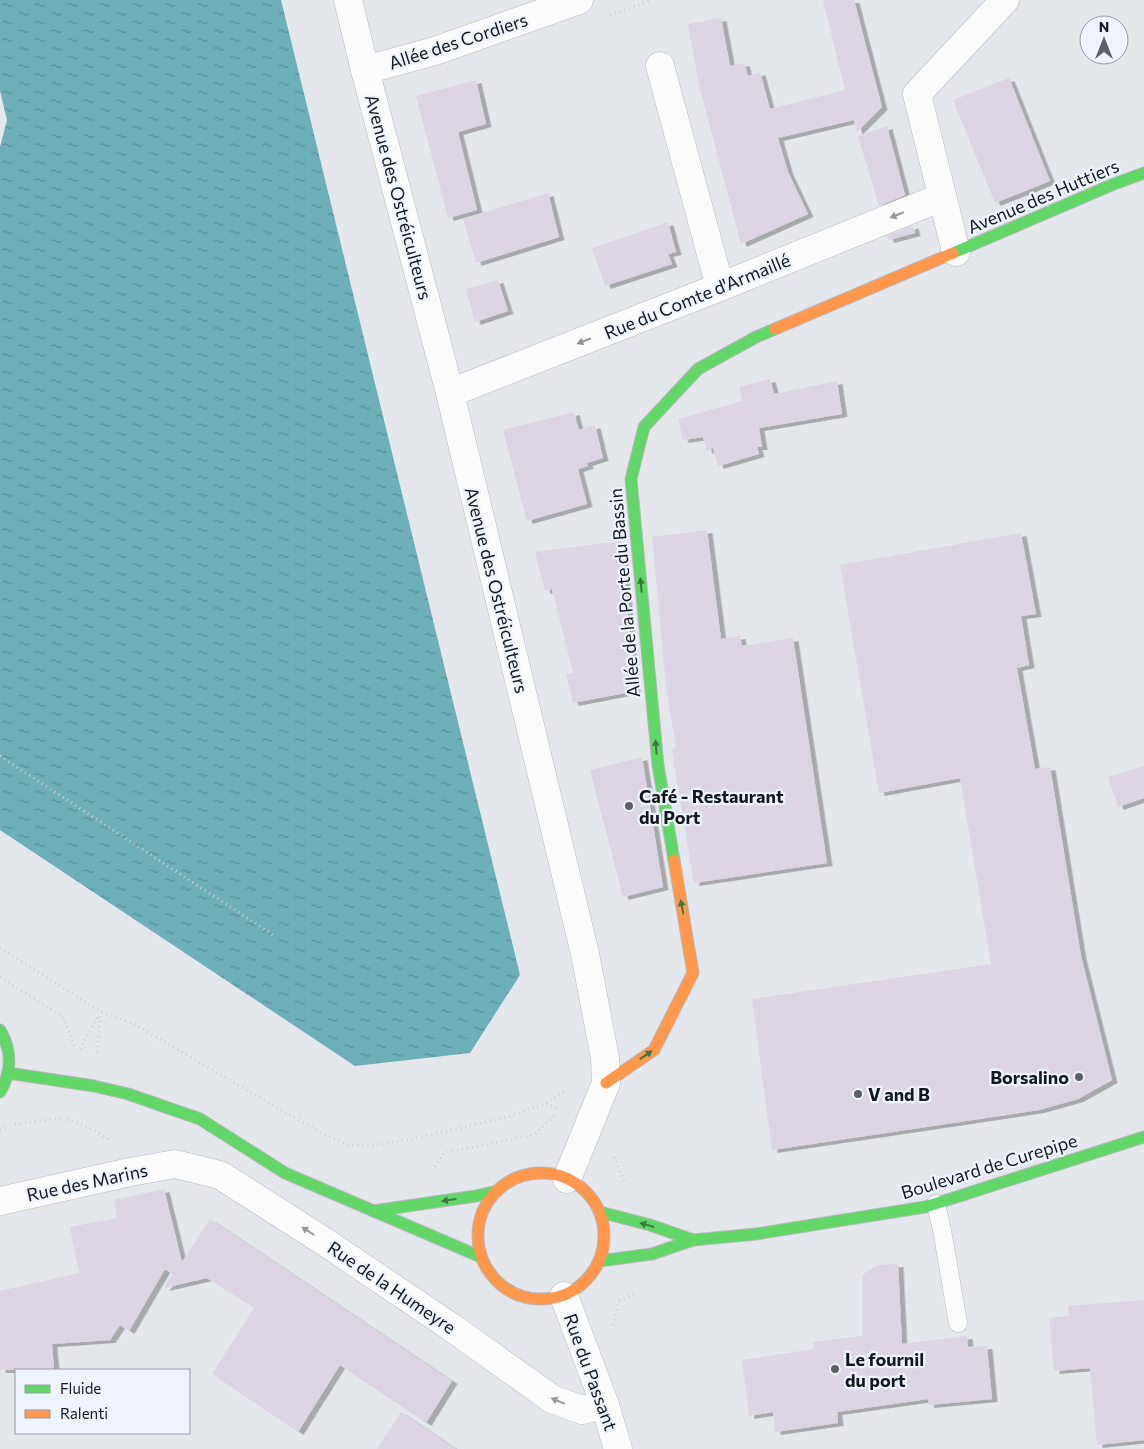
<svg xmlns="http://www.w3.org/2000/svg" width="1144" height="1449" font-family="Commissioner,sans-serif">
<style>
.water{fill:url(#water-ripples)}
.building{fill:#ded5e4;filter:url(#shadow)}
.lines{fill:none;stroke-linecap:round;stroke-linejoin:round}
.lane-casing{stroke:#b7b9bd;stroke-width:19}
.street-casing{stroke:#b7b9bd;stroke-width:29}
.fast-casing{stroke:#b7b9bd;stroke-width:13}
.slow-casing{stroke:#b7b9bd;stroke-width:13}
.path{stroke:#cfd0d2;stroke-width:3;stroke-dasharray:1 4;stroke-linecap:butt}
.lane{stroke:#fbfbfc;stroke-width:18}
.street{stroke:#fbfbfc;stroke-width:28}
.fast{stroke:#63d668;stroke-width:11}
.slow{stroke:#ff974d;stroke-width:11}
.oneway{fill:#949597}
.oneway2{fill:#3c7742}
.poi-dot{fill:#5d6064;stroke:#edf4fd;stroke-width:2}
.labels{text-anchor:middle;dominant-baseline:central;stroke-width:4.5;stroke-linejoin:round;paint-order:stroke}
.street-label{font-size:18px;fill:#15181b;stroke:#edf4fd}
.poi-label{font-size:18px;font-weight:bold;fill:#15181b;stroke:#edf4fd;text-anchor:start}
</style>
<defs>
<pattern id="water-ripples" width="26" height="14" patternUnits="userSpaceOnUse" patternTransform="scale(1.25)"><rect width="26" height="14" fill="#6db0b8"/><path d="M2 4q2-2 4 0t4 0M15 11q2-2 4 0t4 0" fill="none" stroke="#588e95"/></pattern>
<filter id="shadow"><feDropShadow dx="5.5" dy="3" stdDeviation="0" flood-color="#0004"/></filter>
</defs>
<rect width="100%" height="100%" fill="#e4e7ec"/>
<!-- water -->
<path class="water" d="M 0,0 L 281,0 L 520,975 L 470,1053 L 355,1066 L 0,830 L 0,147 L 7,120 L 0,91 Z"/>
<!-- building -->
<g class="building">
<path d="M 823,0 L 854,0 L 882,107 L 857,132 L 854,120 L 778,138 L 788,172 L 808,214 L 741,244 L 699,85 L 688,24 L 721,18 L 730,66 L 744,63 L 748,76 L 760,72 L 770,109 L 845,90 Z"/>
<path d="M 1009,78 L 1050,181 L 995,203 L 953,100 Z"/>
<path d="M 476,80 L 486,124 L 458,132 L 477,210 L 448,218 L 416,96 Z"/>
<path d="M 887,126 L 905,195 L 879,206 L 858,136 Z"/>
<path d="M 548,193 L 559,237 L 476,263 L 463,219 Z"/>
<path d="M 668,222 L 676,252 L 668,254 L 672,264 L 605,286 L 592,248 Z"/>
<path d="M 913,225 L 915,233 L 889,240 L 887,236 Z"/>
<path d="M 498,280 L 508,311 L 475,322 L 466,289 Z"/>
<path d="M 770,379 L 774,394 L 837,381 L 842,414 L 759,428 L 762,447 L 757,447 L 759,454 L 718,466 L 713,448 L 707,451 L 703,437 L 683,440 L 678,419 L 742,401 L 739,387 Z"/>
<path d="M 574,412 L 579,430 L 595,425 L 603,458 L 587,463 L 588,466 L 578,469 L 587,504 L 527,521 L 503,430 Z"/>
<path d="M 707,530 L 721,639 L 740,636 L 742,646 L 793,638 L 827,863 L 694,883 L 674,763 L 672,749 L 676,748 L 666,686 L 652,537 Z"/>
<path d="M 1021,533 L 1036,614 L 1021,616 L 1029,665 L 1017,668 L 1035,769 L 1050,767 L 1081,956 L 1112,1080 L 1078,1099 L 1039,1110 L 772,1150 L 752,999 L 991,964 L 960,778 L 879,793 L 840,565 Z"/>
<path d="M 621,541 L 635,691 L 573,703 L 566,674 L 573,673 L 552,589 L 545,591 L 535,552 Z"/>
<path d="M 642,757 L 663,887 L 623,897 L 590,770 Z"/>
<path d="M 1144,766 L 1144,798 L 1118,807 L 1108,777 Z"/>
<path d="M 164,1189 L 182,1262 L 210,1219 L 452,1381 L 426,1423 L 340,1365 L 298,1432 L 212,1374 L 254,1308 L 207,1278 L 164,1288 L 173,1274 L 165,1269 L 129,1331 L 120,1325 L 110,1340 L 52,1344 L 54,1370 L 0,1370 L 0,1291 L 79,1273 L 70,1227 L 117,1218 L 114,1200 Z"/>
<path d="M 898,1264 L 902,1344 L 967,1336 L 968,1347 L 987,1346 L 992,1399 L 929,1405 L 928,1399 L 837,1412 L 838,1423 L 775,1432 L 773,1412 L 749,1416 L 742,1360 L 814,1349 L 813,1342 L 862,1336 L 862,1275 L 877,1265 Z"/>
<path d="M 1144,1300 L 1144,1440 L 1097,1445 L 1090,1368 L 1054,1371 L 1049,1318 L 1069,1316 L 1068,1306 Z"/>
<path d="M 401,1412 L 456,1449 L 377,1449 Z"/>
</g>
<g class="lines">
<!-- lane casing -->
<g class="lane-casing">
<path id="lane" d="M 936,1204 L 942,1230 L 958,1323"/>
</g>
<!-- street casing -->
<g class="street-casing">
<g id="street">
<path d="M 348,0 L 365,70 L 450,393 L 585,954 L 605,1058 L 606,1083 L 567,1179"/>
<path d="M 660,66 L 720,287"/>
<path d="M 365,70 L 435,51 L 579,0"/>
<path d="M 956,252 L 917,94 L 1005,0"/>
<path d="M 450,393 L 720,287 L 942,197"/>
<path d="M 0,1201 L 130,1172 L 175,1164 L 220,1175 L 325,1242 L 451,1327 L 552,1399 L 582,1410 L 605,1405"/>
<path d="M 564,1296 L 605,1405 L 618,1449"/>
</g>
</g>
<!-- fast casing -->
<g class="fast-casing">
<g id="fast">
<path d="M 953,253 L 1114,184 L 1144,173"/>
<path d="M 674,860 L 658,765 L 631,479 L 644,427 L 698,369 L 756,337 L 775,329"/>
<path d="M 0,1030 C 12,1050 12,1072 0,1092"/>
<path d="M 8,1073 L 94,1086 L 128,1094 L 200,1119 L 285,1173 L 481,1257"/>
<path d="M 373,1211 L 476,1196 L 497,1191"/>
<path d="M 600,1212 L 650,1225 L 693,1240"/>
<path d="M 599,1261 L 652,1254 L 693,1240 L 756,1234 L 925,1207 L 1144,1137"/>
</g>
</g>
<!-- slow casing -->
<g class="slow-casing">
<g id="slow">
<path d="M 775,329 L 953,253"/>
<path d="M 606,1083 L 654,1050 L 693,973 L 674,860"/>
<circle cx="541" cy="1236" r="63"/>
</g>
</g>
<!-- path -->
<g class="path">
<path d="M 610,15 L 652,0"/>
<path d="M 0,756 L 273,935"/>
<path d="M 0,948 L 101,1012 L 134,1024 L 279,1109 L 324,1134 L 347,1145 L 372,1146 L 412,1139 L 508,1117 L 546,1103 L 559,1110"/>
<path d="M 0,977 L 64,1018 L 75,1049"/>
<path d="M 80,1049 L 99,1015"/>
<path d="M 97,1052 L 101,1012"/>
<path d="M 546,1103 L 564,1091"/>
<path d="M 67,1119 L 94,1130 L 111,1141"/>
<path d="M 15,1124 L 61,1118"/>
<path d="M 0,1130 L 7,1127"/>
<path d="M 614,1157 L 625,1183"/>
<path d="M 435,1167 L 444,1153 L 534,1135 L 554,1116"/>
<path d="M 613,1325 L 619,1301 L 637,1292"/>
</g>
<!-- lane -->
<use href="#lane" class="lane"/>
<!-- street -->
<use href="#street" class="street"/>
<!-- fast -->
<use href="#fast" class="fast"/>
<!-- slow -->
<use href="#slow" class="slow"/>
</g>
<!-- one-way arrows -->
<defs><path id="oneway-solid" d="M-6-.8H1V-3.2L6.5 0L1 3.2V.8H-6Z" transform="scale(1.25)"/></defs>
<g class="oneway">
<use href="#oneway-solid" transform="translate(897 215) rotate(158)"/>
<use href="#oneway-solid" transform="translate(584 341) rotate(159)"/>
<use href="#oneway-solid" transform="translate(308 1231) rotate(-148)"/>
<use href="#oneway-solid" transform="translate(558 1401) rotate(-157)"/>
</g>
<g class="oneway2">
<use href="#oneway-solid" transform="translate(641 585) rotate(-95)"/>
<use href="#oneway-solid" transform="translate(656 747) rotate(-95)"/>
<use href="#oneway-solid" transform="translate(682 907) rotate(-100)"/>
<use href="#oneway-solid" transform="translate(646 1055) rotate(-34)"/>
<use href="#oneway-solid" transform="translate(449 1200) rotate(172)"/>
<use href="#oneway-solid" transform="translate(647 1225) rotate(-164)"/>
</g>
<!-- markers -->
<g class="poi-dot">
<circle cx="629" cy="806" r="5"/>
<circle cx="1079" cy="1077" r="5"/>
<circle cx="858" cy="1094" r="5"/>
<circle cx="835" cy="1369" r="5"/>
</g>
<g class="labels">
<!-- street labels -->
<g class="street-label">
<text transform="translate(458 41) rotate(-18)">Allée des Cordiers</text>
<text transform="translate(1043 196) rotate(-23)">Avenue des Huttiers</text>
<text transform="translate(399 197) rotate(75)">Avenue des Ostréiculteurs</text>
<text transform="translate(697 296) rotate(-22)">Rue du Comte d'Armaillé</text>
<text transform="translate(497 590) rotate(76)">Avenue des Ostréiculteurs</text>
<text transform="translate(624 593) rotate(-95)">Allée de la Porte du Bassin</text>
<text transform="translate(989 1166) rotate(-17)">Boulevard de Curepipe</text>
<text transform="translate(87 1182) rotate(-12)">Rue des Marins</text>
<text transform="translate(392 1287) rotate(34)">Rue de la Humeyre</text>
<text transform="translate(591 1372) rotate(70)">Rue du Passant</text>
</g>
<!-- poi labels -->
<g class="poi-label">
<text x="639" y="796">Café - Restaurant<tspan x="639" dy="21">du Port</tspan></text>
<text x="1069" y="1077" text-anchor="end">Borsalino</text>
<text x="868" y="1094">V and B</text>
<text x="845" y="1359">Le fournil<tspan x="845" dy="21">du port</tspan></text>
</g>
</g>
<!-- legend -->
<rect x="15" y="1369" width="175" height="65" fill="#edf4fd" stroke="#979ca3"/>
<rect x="25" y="1385" width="25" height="8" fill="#63d668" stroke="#979ca3"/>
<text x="60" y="1394" font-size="15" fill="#15181b">Fluide</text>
<rect x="25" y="1410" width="25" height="8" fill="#ff974d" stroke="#979ca3"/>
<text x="60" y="1419" font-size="15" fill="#15181b">Ralenti</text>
<!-- north arrow -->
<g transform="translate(1104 40)"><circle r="24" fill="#edf4fd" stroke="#979ca3"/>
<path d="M0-4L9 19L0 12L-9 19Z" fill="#5d6064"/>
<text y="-8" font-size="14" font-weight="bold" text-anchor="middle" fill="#15181b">N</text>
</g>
</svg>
